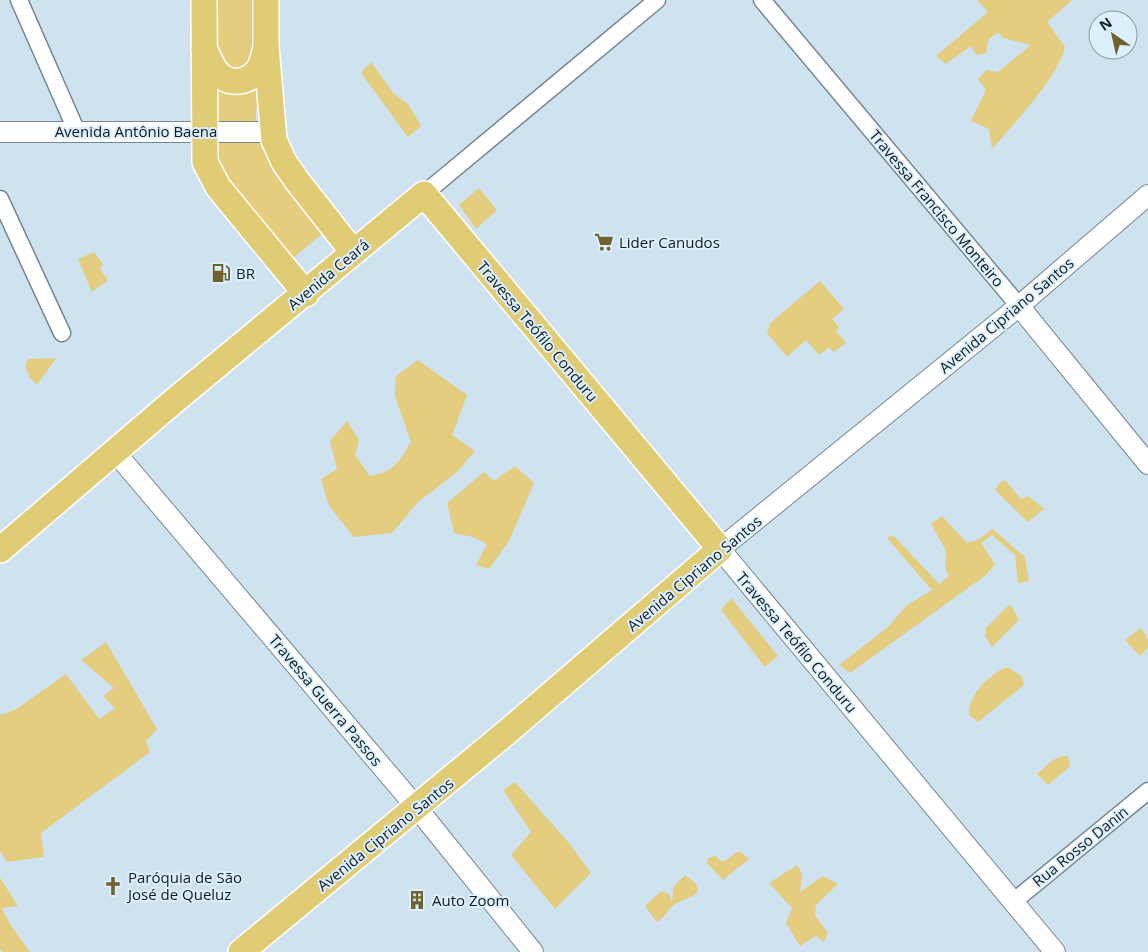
<svg xmlns="http://www.w3.org/2000/svg" width="1148" height="952" font-family="'Open Sans',sans-serif">
<style>
.green{fill:#e4cd7e}
.lines{fill:none;stroke-linecap:round;stroke-linejoin:round}
.minor-casing{stroke:#758793;stroke-width:19}
.tertiary-casing{stroke:#758793;stroke-width:22}
.primary-casing{stroke:#fff;stroke-width:28}
.minor{stroke:#fff;stroke-width:16}
.tertiary{stroke:#fff;stroke-width:20}
.primary{stroke:#e1cc76;stroke-width:25}
.labels{text-anchor:middle;dominant-baseline:central;stroke-width:4;stroke-linejoin:round;paint-order:stroke}
.street-label{font-size:15px;fill:#131a1f;stroke:#dbeffc}
.poi-label{font-size:15px;fill:#131a1f;stroke:#dbeffc;text-anchor:start}
</style>
<rect width="100%" height="100%" fill="#cee2ef"/>
<!-- green -->
<g class="green">
<path d="M 208,0 L 255,0 L 255,55 L 241,73 L 213,59 Z"/>
<path d="M 977,0 L 1072,0 L 1047,22 L 1065,47 C 1057,79 1014,123 992,149 L 989,129 L 971,121 L 986,90 L 978,79 L 986,70 L 998,72 L 1031,45 L 1003,38 L 998,32 L 988,40 L 986,53 L 976,55 L 971,46 L 946,64 L 936,56 L 988,12 Z"/>
<path d="M 371,62 L 394,94 L 408,104 L 421,126 L 408,137 L 361,73 Z"/>
<path d="M 209,71 L 260,77 L 255,124 L 210,123 Z"/>
<path d="M 216,143 L 262,143 L 271,165 L 322,234 L 292,259 L 221,172 L 216,158 Z"/>
<path d="M 479,188 L 497,210 L 476,229 L 459,205 Z"/>
<path d="M 94,252 L 103,264 L 100,269 L 108,280 L 92,292 L 78,259 Z"/>
<path d="M 820,281 L 844,309 L 832,319 L 839,327 L 836,331 L 846,343 L 834,352 L 829,347 L 819,355 L 806,340 L 787,357 L 767,333 L 770,323 Z"/>
<path d="M 56,358 L 37,385 L 30,378 L 25,366 L 28,359 Z"/>
<path d="M 418,360 L 467,395 L 452,435 L 475,451 L 457,472 L 418,502 L 392,533 L 354,537 L 329,506 L 321,479 L 337,469 L 330,441 L 347,421 L 359,440 L 355,455 L 370,476 C 393,473 400,461 411,442 L 395,396 L 396,376 Z"/>
<path d="M 515,466 L 534,483 L 509,541 L 489,569 L 476,565 L 487,544 L 473,537 L 454,533 L 447,503 L 484,472 L 494,481 Z"/>
<path d="M 1005,480 L 1021,499 L 1028,496 L 1044,509 L 1028,522 L 995,490 L 1000,482 Z"/>
<path d="M 942,516 L 967,543 L 977,540 L 993,529 L 1025,557 L 1029,581 L 1018,583 L 1015,555 L 992,535 L 981,543 L 995,564 L 986,575 L 850,673 L 839,665 L 888,627 L 906,606 L 932,590 L 887,538 L 893,535 L 939,584 L 949,576 L 945,568 L 946,551 L 931,524 Z"/>
<path d="M 731,598 L 778,656 L 765,667 L 721,610 Z"/>
<path d="M 1010,604 L 1019,620 L 992,647 L 985,636 L 986,628 Z"/>
<path d="M 1141,628 L 1148,639 L 1148,648 L 1140,656 L 1125,640 Z"/>
<path d="M 106,642 L 157,729 L 146,741 L 150,752 L 41,833 L 44,857 L 7,862 L 0,851 L 0,715 L 15,710 L 66,674 L 99,719 L 115,708 L 103,696 L 114,688 L 81,660 Z"/>
<path d="M 1008,667 L 1022,677 L 1024,685 L 978,722 L 969,715 C 967,696 991,672 1008,667 Z"/>
<path d="M 1062,756 L 1068,756 L 1070,766 L 1048,785 L 1037,774 L 1053,760 Z"/>
<path d="M 515,782 L 569,843 L 591,873 L 555,909 L 511,855 L 531,832 L 503,790 Z"/>
<path d="M 739,851 L 749,859 L 723,880 L 707,863 L 708,858 L 715,856 L 723,862 Z"/>
<path d="M 797,865 L 802,874 L 800,892 L 823,876 L 838,884 L 816,905 L 815,915 L 828,933 L 824,942 L 816,936 L 800,946 L 786,923 L 792,908 L 769,883 Z"/>
<path d="M 685,875 C 716,896 682,897 671,907 C 666,913 664,917 657,922 L 645,906 L 661,891 L 669,894 L 672,903 L 673,887 Z"/>
<path d="M 0,878 L 18,906 L 2,908 L 10,924 L 30,952 L 3,952 L 0,949 Z"/>
</g>
<g class="lines">
<!-- minor casing -->
<g class="minor-casing">
<g id="minor">
<path d="M 19,0 L 77,132"/>
<path d="M 762,0 L 1019,306"/>
<path d="M 424,194 L 657,0"/>
<path d="M 0,199 L 62,333"/>
<path d="M 1013,902 L 1148,791"/>
</g>
</g>
<!-- tertiary casing -->
<g class="tertiary-casing">
<g id="tertiary">
<path d="M 0,132 L 272,132"/>
<path d="M 1019,306 L 1148,464"/>
<path d="M 115,452 L 417,808 L 533,952"/>
<path d="M 1055,952 L 720,549 L 1019,306 L 1148,195"/>
</g>
</g>
<!-- primary casing -->
<g class="primary-casing">
<g id="primary">
<path d="M 204,0 L 205,162 L 218,187 L 306,294"/>
<path d="M 266,0 L 266,46 L 274,140 L 284,162 L 298,182 L 353,252"/>
<path d="M 204,49 C 208,56 211,64 215,70 C 228,87 249,84 260,67 C 263,61 264,54 266,48"/>
<path d="M 0,550 L 174,401 L 424,194 L 720,549 L 507,732 L 241,952"/>
</g>
</g>
<!-- minor -->
<use href="#minor" class="minor"/>
<!-- tertiary -->
<use href="#tertiary" class="tertiary"/>
<!-- primary -->
<use href="#primary" class="primary"/>
</g>
<!-- icons -->
<defs>
<g id="supermarket-bare" transform="scale(1.5)"><path d="M-6-5.5h2.5l.6 2H6L4.5 2H-2.5L-4.4-4H-6ZM-1.5 3.2a1.3 1.3 0 1 0 .1 0ZM3 3.2a1.3 1.3 0 1 0 .1 0Z" fill="#70612e" stroke="#dbeffc" stroke-width="2.5" paint-order="stroke"/></g>
<g id="fuel-bare" transform="scale(1.5)"><path d="M-5.5-6h7V0h2V4h1.3V-2.5L3-4.5l.8-.8L6-3V5H2.5V1h-1V6h-7ZM-4.2-4.7v3.2H.2V-4.7Z" fill="#70612e" stroke="#dbeffc" stroke-width="2.5" paint-order="stroke"/></g>
<g id="church-bare" transform="scale(1.5)"><path d="M-1.2-6h2.4v3.5h3.3v2.4h-3.3V6h-2.4V-.1h-3.3v-2.4h3.3Z" fill="#70612e" stroke="#dbeffc" stroke-width="2.5" paint-order="stroke"/></g>
<g id="building-bare" transform="scale(1.5)"><path d="M-4-6H4V6H1V3H-1V6H-4ZM-2.5-4.3h1.7v1.8h-1.7ZM.8-4.3h1.7v1.8H.8ZM-2.5-1h1.7V.8h-1.7ZM.8-1h1.7V.8H.8Z" fill="#70612e" stroke="#dbeffc" stroke-width="2.5" paint-order="stroke"/></g>
</defs>
<g fill-rule="evenodd">
<use href="#supermarket-bare" x="604" y="242"/>
<use href="#fuel-bare" x="221" y="273"/>
<use href="#church-bare" x="113" y="886"/>
<use href="#building-bare" x="417" y="900"/>
</g>
<g class="labels">
<!-- street labels -->
<g class="street-label">
<text x="136" y="131">Avenida Antônio Baena</text>
<text transform="translate(937 208) rotate(50)">Travessa Francisco Monteiro</text>
<text transform="translate(328 274) rotate(-40)">Avenida Ceará</text>
<text transform="translate(1006 315) rotate(-40)">Avenida Cipriano Santos</text>
<text transform="translate(538 331) rotate(50)">Travessa Teófilo Conduru</text>
<text transform="translate(694 573) rotate(-40)">Avenida Cipriano Santos</text>
<text transform="translate(797 642) rotate(50)">Travessa Teófilo Conduru</text>
<text transform="translate(326 700) rotate(50)">Travessa Guerra Passos</text>
<text transform="translate(385 834) rotate(-39)">Avenida Cipriano Santos</text>
<text transform="translate(1080 846) rotate(-39)">Rua Rosso Danin</text>
</g>
<!-- poi labels -->
<g class="poi-label">
<text x="619" y="242">Lider Canudos</text>
<text x="236" y="273">BR</text>
<text x="128" y="877">Paróquia de São<tspan x="128" dy="17">José de Queluz</tspan></text>
<text x="432" y="900">Auto Zoom</text>
</g>
</g>
<!-- north arrow -->
<g transform="translate(1113 35) rotate(326)"><circle r="24" fill="#dbeffc" stroke="#8b9aa4"/>
<path d="M0-4L9 19L0 12L-9 19Z" fill="#70612e"/>
<text y="-8" font-size="14" font-weight="bold" text-anchor="middle" fill="#131a1f">N</text>
</g>
</svg>
